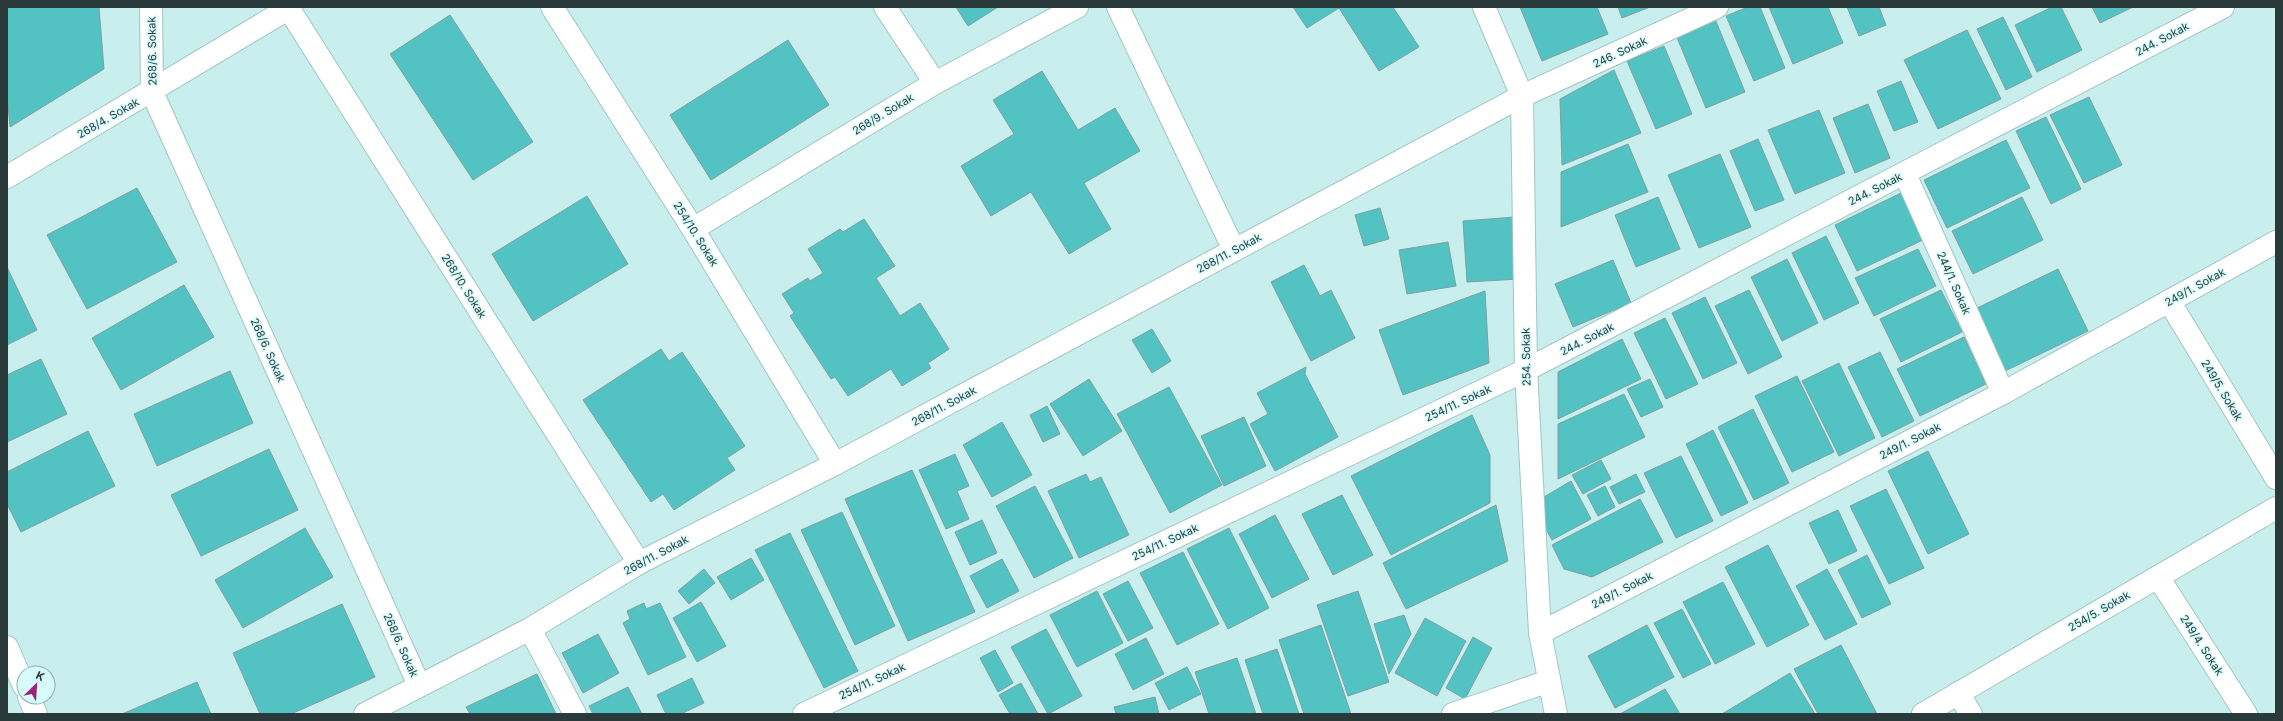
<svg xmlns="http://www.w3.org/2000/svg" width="2283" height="721" font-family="Inter,sans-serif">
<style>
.building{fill:#53c2c3;stroke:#7da1a0}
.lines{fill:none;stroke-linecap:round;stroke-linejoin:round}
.street-casing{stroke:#a0c5c5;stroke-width:24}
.secondary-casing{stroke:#a0c5c5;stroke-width:24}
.street{stroke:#fff;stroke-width:22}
.secondary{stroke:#fff;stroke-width:22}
.labels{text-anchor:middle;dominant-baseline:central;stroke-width:3;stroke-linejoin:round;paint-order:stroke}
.street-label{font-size:11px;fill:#2a3939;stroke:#d5fbfb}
</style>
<rect width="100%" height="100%" fill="#c8eeed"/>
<!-- building -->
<g class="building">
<path d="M 7,7 L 99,7 L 104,69 L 10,127 L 7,95 Z"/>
<path d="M 956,7 L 998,7 L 968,26 Z"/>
<path d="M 1293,7 L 1393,7 L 1419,47 L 1379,71 L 1339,8 L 1307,28 Z"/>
<path d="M 1520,7 L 1597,7 L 1608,34 L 1542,61 Z"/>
<path d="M 1618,7 L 1650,7 L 1622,18 Z"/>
<path d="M 1748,7 L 1760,7 L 1785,68 L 1754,81 L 1726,16 Z"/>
<path d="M 1769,7 L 1828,7 L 1843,43 L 1793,64 Z"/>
<path d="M 1847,7 L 1879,7 L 1886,25 L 1859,36 Z"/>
<path d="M 2052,7 L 2061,7 L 2082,50 L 2037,72 L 2015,25 Z"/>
<path d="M 2092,7 L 2133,7 L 2100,23 Z"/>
<path d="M 450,15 L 533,142 L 473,180 L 390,54 Z"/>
<path d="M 2003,17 L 2032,77 L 2006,90 L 1977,29 Z"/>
<path d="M 1715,19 L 1745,92 L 1706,108 L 1676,35 Z"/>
<path d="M 1967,30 L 2001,99 L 1938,129 L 1904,60 Z"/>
<path d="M 788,40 L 829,105 L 711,180 L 670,115 Z"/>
<path d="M 1664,46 L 1692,114 L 1656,129 L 1627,61 Z"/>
<path d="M 1614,70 L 1641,133 L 1562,165 L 1560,99 Z"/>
<path d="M 1042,71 L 1078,130 L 1115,108 L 1140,151 L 1084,183 L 1111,229 L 1069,254 L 1031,192 L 991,216 L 961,166 L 1014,134 L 993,100 Z"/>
<path d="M 1901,81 L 1918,122 L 1894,131 L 1877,91 Z"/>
<path d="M 2089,97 L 2122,165 L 2084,183 L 2050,115 Z"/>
<path d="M 1868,104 L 1890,158 L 1855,173 L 1833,118 Z"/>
<path d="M 1819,110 L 1845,173 L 1795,194 L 1768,130 Z"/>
<path d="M 2046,117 L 2081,189 L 2051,204 L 2016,131 Z"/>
<path d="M 1758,139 L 1784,200 L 1755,211 L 1730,151 Z"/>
<path d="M 2006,140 L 2030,188 L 1947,228 L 1924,180 Z"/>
<path d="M 1628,144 L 1648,192 L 1561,227 L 1561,172 Z"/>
<path d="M 1720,154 L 1751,227 L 1699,248 L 1668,175 Z"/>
<path d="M 137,188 L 177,262 L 87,309 L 47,235 Z"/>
<path d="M 1901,193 L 1923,240 L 1857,271 L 1835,225 Z"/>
<path d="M 587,196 L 628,264 L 533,321 L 492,254 Z"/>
<path d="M 1658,197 L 1680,249 L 1636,267 L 1615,215 Z"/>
<path d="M 2022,197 L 2043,240 L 1973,274 L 1952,231 Z"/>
<path d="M 1380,208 L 1389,239 L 1364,246 L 1355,215 Z"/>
<path d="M 1515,217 L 1519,279 L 1467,282 L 1463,221 Z"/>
<path d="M 864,219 L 895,266 L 876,278 L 900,316 L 920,303 L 949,349 L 928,363 L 931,368 L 902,386 L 891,369 L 848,396 L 835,377 L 831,379 L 790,316 L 794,313 L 782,294 L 808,278 L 810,281 L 823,273 L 808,249 L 840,229 L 843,232 Z"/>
<path d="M 1826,236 L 1859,303 L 1824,320 L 1792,253 Z"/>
<path d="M 1448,242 L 1456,286 L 1407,294 L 1399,250 Z"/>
<path d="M 1918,249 L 1936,286 L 1874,316 L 1855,278 Z"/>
<path d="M 1787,259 L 1818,323 L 1782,341 L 1751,277 Z"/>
<path d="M 1613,260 L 1631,303 L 1573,327 L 1555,284 Z"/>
<path d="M 1304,265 L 1320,296 L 1331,290 L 1355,338 L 1311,361 L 1271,282 Z"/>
<path d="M 7,267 L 37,330 L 7,345 Z"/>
<path d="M 2058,269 L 2088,331 L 2005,371 L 1975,309 Z"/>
<path d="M 184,285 L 214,337 L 121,390 L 92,338 Z"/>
<path d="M 1749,290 L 1782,357 L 1748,374 L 1715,306 Z"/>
<path d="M 1941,290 L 1962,332 L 1901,362 L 1880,319 Z"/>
<path d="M 1485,291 L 1489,363 L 1403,395 L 1379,330 Z"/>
<path d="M 1705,297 L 1737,363 L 1703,379 L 1672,313 Z"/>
<path d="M 1665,318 L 1698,384 L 1666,399 L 1634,333 Z"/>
<path d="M 1152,329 L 1171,361 L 1152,373 L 1132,340 Z"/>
<path d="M 1964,337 L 1986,384 L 1920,416 L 1897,369 Z"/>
<path d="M 1622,339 L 1641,379 L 1558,419 L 1558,372 Z"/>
<path d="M 661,349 L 669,361 L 682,352 L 745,446 L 727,458 L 735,470 L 674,510 L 663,494 L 651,502 L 583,400 Z"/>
<path d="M 1880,352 L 1914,421 L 1882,437 L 1848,367 Z"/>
<path d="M 41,359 L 67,414 L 7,442 L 7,375 Z"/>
<path d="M 1839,363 L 1875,438 L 1839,456 L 1802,381 Z"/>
<path d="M 1306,367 L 1305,374 L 1338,437 L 1275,471 L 1250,424 L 1268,414 L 1257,393 Z"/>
<path d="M 230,371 L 253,423 L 157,466 L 134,414 Z"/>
<path d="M 1797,376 L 1834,452 L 1792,472 L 1755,396 Z"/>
<path d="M 1089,379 L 1122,431 L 1083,456 L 1050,404 Z"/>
<path d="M 1650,379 L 1663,407 L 1641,417 L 1627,389 Z"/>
<path d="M 1169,387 L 1222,485 L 1170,513 L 1117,414 Z"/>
<path d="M 1624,394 L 1645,437 L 1558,479 L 1558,424 Z"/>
<path d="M 1047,406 L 1060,434 L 1043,442 L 1030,415 Z"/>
<path d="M 1753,409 L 1789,483 L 1754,500 L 1718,427 Z"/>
<path d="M 1472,415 L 1490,455 L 1490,503 L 1391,555 L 1351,476 Z"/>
<path d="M 1244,417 L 1266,466 L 1224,486 L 1201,436 Z"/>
<path d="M 1002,422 L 1032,475 L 992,497 L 963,445 Z"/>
<path d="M 1713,430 L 1748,503 L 1721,516 L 1686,444 Z"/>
<path d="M 88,431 L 115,486 L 21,532 L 7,504 L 7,472 Z"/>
<path d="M 269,449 L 298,510 L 201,556 L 171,495 Z"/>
<path d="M 1928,451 L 1969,534 L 1928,554 L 1888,471 Z"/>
<path d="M 955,454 L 969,486 L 957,491 L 969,519 L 946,529 L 919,470 Z"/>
<path d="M 1681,456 L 1713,521 L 1676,538 L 1644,473 Z"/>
<path d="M 1601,460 L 1611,479 L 1583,494 L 1572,475 Z"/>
<path d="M 912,470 L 975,612 L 908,641 L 845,499 Z"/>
<path d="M 1086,474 L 1090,482 L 1101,477 L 1129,535 L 1079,558 L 1048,491 Z"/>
<path d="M 1636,474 L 1645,492 L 1619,504 L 1610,487 Z"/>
<path d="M 1571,481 L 1591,519 L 1552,540 L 1543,524 L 1544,497 Z"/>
<path d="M 1035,486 L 1073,558 L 1034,578 L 996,506 Z"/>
<path d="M 1605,486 L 1615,507 L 1598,516 L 1587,495 Z"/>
<path d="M 1886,489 L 1924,568 L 1889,584 L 1850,506 Z"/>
<path d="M 1342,495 L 1373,555 L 1333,575 L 1302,514 Z"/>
<path d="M 1640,499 L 1663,542 L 1592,577 L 1564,569 L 1552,545 Z"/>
<path d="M 1496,505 L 1508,561 L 1406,609 L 1383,563 Z"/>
<path d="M 1838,510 L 1857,551 L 1829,564 L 1809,523 Z"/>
<path d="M 842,512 L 895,626 L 855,645 L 801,530 Z"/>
<path d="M 1275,515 L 1309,579 L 1272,598 L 1239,534 Z"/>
<path d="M 982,520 L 997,553 L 970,565 L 955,532 Z"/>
<path d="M 305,528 L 333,577 L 243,628 L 215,580 Z"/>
<path d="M 1229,528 L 1269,608 L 1228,629 L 1187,549 Z"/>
<path d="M 790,533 L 858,671 L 824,688 L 755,550 Z"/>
<path d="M 1768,545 L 1809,625 L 1767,647 L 1725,567 Z"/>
<path d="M 1183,552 L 1219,624 L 1177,645 L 1140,573 Z"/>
<path d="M 1867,555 L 1891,604 L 1862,618 L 1838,570 Z"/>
<path d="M 751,558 L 764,580 L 731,600 L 717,577 Z"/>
<path d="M 1002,559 L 1019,591 L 987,608 L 970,576 Z"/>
<path d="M 704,569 L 715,583 L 689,604 L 678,591 Z"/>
<path d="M 1827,569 L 1857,624 L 1825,640 L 1796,586 Z"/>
<path d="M 1128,581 L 1153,628 L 1128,641 L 1103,594 Z"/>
<path d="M 1723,582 L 1755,644 L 1715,664 L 1683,602 Z"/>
<path d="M 1097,591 L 1123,643 L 1077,667 L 1050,615 Z"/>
<path d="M 1358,591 L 1389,682 L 1348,696 L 1317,605 Z"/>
<path d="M 701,602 L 726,646 L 697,662 L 673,618 Z"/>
<path d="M 644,603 L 646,609 L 660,603 L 686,657 L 648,675 L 623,623 L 630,619 L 627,611 Z"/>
<path d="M 342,604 L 375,677 L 291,714 L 260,714 L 233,653 Z"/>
<path d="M 1682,609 L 1711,664 L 1683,678 L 1654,623 Z"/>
<path d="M 1404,615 L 1411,634 L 1389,674 L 1374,624 Z"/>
<path d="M 1425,618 L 1466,641 L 1437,696 L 1395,673 Z"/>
<path d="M 1321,625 L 1351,714 L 1304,714 L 1279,640 Z"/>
<path d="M 1647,625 L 1674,677 L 1615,708 L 1588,656 Z"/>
<path d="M 1046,629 L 1082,696 L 1048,714 L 1011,647 Z"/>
<path d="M 598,634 L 619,673 L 583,693 L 562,653 Z"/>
<path d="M 1473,637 L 1492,648 L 1465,699 L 1446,688 Z"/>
<path d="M 1146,638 L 1164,674 L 1133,690 L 1115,654 Z"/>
<path d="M 1841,645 L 1877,714 L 1818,714 L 1794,669 Z"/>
<path d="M 1277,649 L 1299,714 L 1263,714 L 1245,660 Z"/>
<path d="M 995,650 L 1013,683 L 998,692 L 980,658 Z"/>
<path d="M 1237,658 L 1256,714 L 1209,714 L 1195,672 Z"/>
<path d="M 1187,667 L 1201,694 L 1169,710 L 1155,683 Z"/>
<path d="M 1790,673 L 1815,714 L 1722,714 Z"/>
<path d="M 537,674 L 556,714 L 470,714 L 466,707 Z"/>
<path d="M 692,678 L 704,703 L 681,714 L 666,714 L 657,695 Z"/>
<path d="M 197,682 L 211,714 L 122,714 Z"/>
<path d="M 1021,683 L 1038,714 L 1010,714 L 999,695 Z"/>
<path d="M 628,687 L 642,714 L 593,714 L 589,706 Z"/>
<path d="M 1665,689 L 1680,714 L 1620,714 Z"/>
<path d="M 1155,697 L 1159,714 L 1116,714 L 1114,707 Z"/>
</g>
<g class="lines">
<!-- street casing -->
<g class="street-casing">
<g id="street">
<path d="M 151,7 L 152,92 L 419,685"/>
<path d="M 552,7 L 693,229 L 835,464"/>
<path d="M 885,7 L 935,83"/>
<path d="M 1118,7 L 1234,250"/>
<path d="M 289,9 L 639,563"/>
<path d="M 1905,174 L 2003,393"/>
<path d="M 7,177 L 291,7"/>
<path d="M 693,229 L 935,83 L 1077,7"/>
<path d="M 2169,301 L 2276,478"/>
<path d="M 2158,577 L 2246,714"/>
<path d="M 530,629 L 575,714"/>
<path d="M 1540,633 L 2003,393 L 2276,242"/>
<path d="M 1958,693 L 1971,714"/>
<path d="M 365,714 L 530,629 L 639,563 L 835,464 L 1522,96 L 1717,7"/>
<path d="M 804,714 L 1526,370 L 2223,7"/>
<path d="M 1453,714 L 1549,681"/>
<path d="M 1923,714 L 2276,508"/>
</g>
</g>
<!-- secondary casing -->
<g class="secondary-casing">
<g id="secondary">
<path d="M 1484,7 L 1522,96 L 1526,370 L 1540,633 L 1556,714"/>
<path d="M 7,647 L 24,686"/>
<path d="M 29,697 L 36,714"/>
</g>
</g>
<!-- street -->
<use href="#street" class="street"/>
<!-- secondary -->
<use href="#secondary" class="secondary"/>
</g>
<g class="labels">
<!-- street labels -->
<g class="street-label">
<text transform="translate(2162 39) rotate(-28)">244. Sokak</text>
<text transform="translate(152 51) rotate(-91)">268/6. Sokak</text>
<text transform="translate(1620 52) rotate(-25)">246. Sokak</text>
<text transform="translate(883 114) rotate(-31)">268/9. Sokak</text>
<text transform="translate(108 118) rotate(-30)">268/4. Sokak</text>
<text transform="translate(1875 189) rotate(-27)">244. Sokak</text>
<text transform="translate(696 234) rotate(58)">254/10. Sokak</text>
<text transform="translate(1229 253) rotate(-28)">268/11. Sokak</text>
<text transform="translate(1954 283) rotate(66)">244/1. Sokak</text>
<text transform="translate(464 286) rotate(58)">268/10. Sokak</text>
<text transform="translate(2195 287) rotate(-29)">249/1. Sokak</text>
<text transform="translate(1587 339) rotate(-27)">244. Sokak</text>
<text transform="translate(268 350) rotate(66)">268/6. Sokak</text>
<text transform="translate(1526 357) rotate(-91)">254. Sokak</text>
<text transform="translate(2222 390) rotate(59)">249/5. Sokak</text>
<text transform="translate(1458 403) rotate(-25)">254/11. Sokak</text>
<text transform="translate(944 406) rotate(-28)">268/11. Sokak</text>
<text transform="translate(1910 441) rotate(-27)">249/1. Sokak</text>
<text transform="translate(1165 542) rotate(-25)">254/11. Sokak</text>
<text transform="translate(656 555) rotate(-28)">268/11. Sokak</text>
<text transform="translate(1622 590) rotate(-27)">249/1. Sokak</text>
<text transform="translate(2099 611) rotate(-30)">254/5. Sokak</text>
<text transform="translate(401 645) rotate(66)">268/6. Sokak</text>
<text transform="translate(2202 645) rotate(57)">249/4. Sokak</text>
<text transform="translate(872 681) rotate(-25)">254/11. Sokak</text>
</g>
</g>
<!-- border -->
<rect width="2283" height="721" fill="none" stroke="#2a3939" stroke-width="16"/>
<!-- north arrow -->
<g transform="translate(36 685) rotate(25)"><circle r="19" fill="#d5fbfb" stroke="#91adad"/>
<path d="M0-3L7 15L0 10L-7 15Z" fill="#a02175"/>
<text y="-6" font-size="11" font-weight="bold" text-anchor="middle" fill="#2a3939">K</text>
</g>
</svg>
